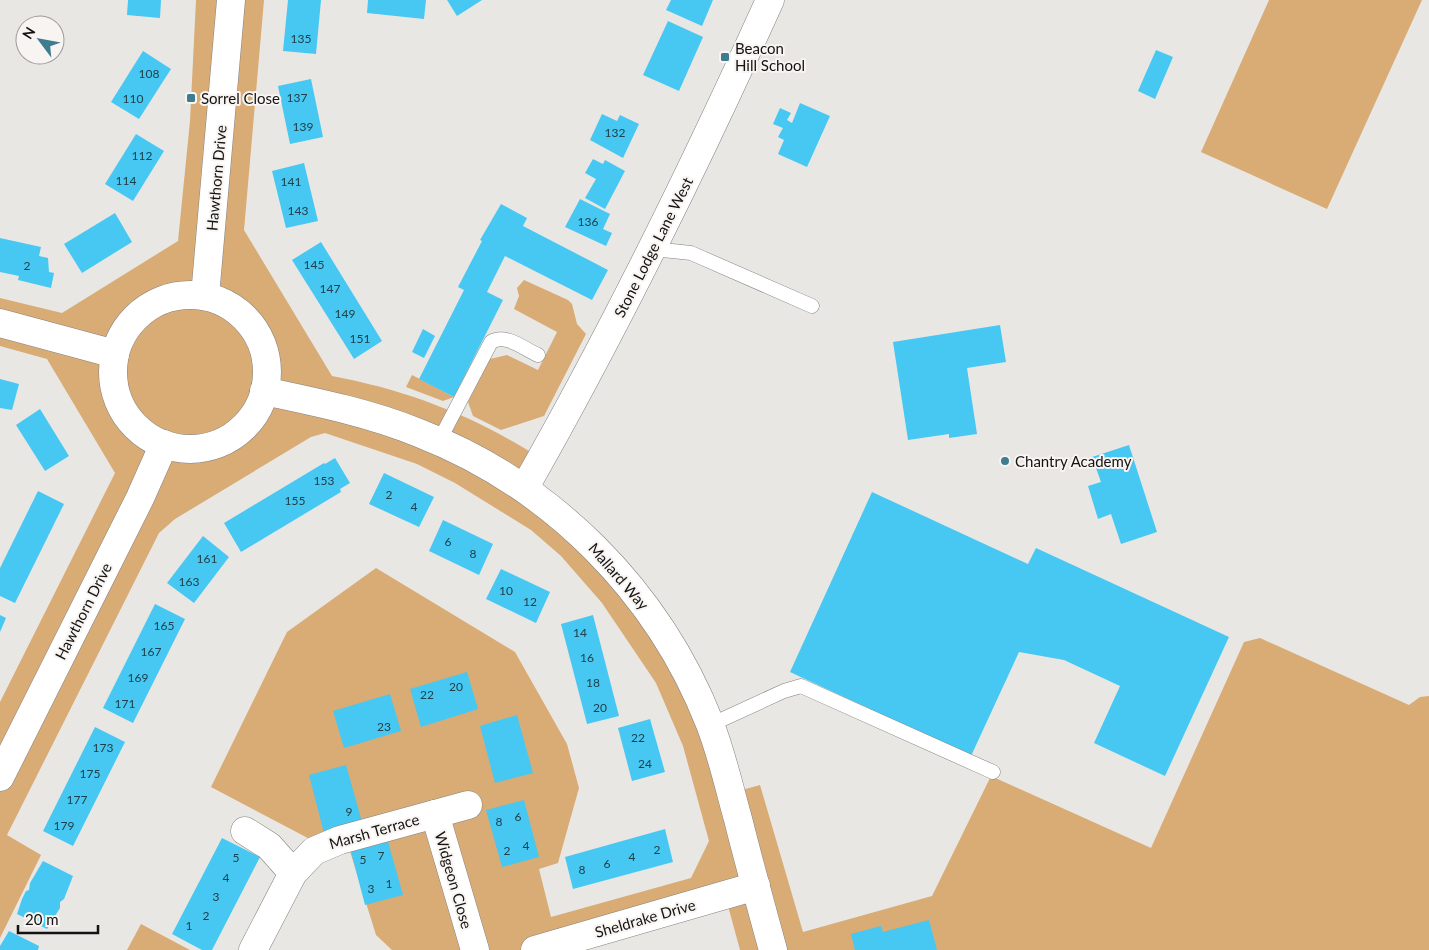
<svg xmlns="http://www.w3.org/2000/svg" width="1429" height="950" font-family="Lato,sans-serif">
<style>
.green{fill:#d9ab75}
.building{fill:#46c8f3}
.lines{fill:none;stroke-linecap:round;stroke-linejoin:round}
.service-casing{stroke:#84827f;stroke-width:15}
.minor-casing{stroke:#84827f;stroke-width:29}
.tertiary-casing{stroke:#84827f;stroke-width:29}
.service{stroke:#fff;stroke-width:14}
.minor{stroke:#fff;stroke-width:28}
.tertiary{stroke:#fff;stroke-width:28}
.poi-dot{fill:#3e7c92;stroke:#f7f4f1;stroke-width:2}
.labels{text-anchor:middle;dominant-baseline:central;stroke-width:4;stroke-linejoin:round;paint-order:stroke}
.number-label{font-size:12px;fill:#20404a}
.poi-label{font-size:15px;fill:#141312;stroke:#f7f4f1;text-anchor:start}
.street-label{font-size:15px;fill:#141312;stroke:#f7f4f1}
</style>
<rect width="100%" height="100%" fill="#e9e7e4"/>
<!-- green -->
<g class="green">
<path d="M 196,0 L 264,0 L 244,230 L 332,376 C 411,391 474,416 542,459 L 525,488 L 631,587 L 731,793 L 760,785 L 803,932 L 932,896 L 991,776 L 1151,848 L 1244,642 L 1260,638 L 1409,705 L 1420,697 L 1429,696 L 1429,950 L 740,950 L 725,895 L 535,950 L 392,950 L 376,935 L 349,848 L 323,846 L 211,787 L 287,632 L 376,568 L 515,652 L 567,744 L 579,788 L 558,863 L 539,869 L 551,917 L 691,878 L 709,841 L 683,746 L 656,683 L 602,603 L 561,556 L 531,530 L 455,483 L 417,464 L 325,433 L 311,437 L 175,519 L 159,533 L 7,835 L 41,855 L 0,938 L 0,702 L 115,473 L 47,359 L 0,346 L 0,298 L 62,313 L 178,241 L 190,121 Z"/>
<path d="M 1269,0 L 1422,0 L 1327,209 L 1201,152 Z"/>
<path d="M 524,280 L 568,300 L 572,304 L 577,324 L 586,334 L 544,416 L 501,430 L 473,416 L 468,402 L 490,359 L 507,355 L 538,370 L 557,332 L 514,309 L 519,296 L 517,288 Z"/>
<path d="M 412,375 L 454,397 L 443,401 L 406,387 Z"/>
<path d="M 141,924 L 190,950 L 127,950 Z"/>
</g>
<!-- building -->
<g class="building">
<path d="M 128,0 L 161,0 L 160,18 L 127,15 Z"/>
<path d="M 288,0 L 321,0 L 316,54 L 283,51 Z"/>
<path d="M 368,0 L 426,0 L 424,19 L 367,13 Z"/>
<path d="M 447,0 L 482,0 L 457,16 Z"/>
<path d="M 671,0 L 713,0 L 702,26 L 666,10 Z"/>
<path d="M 668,21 L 703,37 L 679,91 L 643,75 Z"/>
<path d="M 1156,50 L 1173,57 L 1155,99 L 1138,91 Z"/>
<path d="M 143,51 L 171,69 L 139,119 L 111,102 Z"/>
<path d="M 311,79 L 323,137 L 290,144 L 278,86 Z"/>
<path d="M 800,103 L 830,116 L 807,167 L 778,154 L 784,140 L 778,137 L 783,128 L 773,124 L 780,108 L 791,113 L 787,120 L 792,123 Z"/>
<path d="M 602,114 L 617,121 L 620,115 L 639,124 L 623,158 L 590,140 Z"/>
<path d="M 136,134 L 164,151 L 133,201 L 105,184 Z"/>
<path d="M 593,159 L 603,164 L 605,160 L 625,171 L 605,209 L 585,198 L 596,179 L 585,173 Z"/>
<path d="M 304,163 L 318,221 L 286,228 L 272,171 Z"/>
<path d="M 580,199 L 610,214 L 603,229 L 612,233 L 606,246 L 565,227 Z"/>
<path d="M 501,204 L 527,218 L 523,226 L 608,270 L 592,300 L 505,256 L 487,292 L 503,300 L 454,397 L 419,379 L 464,290 L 458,287 L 482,241 L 480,240 Z"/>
<path d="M 115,213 L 132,242 L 82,273 L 64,244 Z"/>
<path d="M 0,238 L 41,247 L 39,256 L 48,258 L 49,272 L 54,273 L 51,288 L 18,280 L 19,276 L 0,272 Z"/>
<path d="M 321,242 L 382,341 L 354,359 L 292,260 Z"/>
<path d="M 1000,325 L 1006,362 L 967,368 L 977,434 L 949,438 L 949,434 L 908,440 L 893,342 Z"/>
<path d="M 423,329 L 435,336 L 424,358 L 412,352 Z"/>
<path d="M 0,379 L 19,384 L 12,410 L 0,408 Z"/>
<path d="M 40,409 L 69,456 L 45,471 L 16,425 Z"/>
<path d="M 1129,445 L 1157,532 L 1121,544 L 1111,514 L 1098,519 L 1088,486 L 1101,482 L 1092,457 Z"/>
<path d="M 335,458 L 350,483 L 340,489 L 341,492 L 241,552 L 224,523 L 324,463 L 325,464 Z"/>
<path d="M 384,473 L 434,497 L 419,527 L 369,504 Z"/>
<path d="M 38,491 L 64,504 L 15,603 L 0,596 L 0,568 Z"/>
<path d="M 872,492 L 1028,564 L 1036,548 L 1229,637 L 1165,776 L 1094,743 L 1120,686 L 1064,660 L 1019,652 L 971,756 L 790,672 Z"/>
<path d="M 443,520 L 493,544 L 479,575 L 429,551 Z"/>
<path d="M 203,536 L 229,557 L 194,603 L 167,583 Z"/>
<path d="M 501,569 L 550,592 L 536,623 L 486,599 Z"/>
<path d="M 155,604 L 185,619 L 133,723 L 103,708 Z"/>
<path d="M 0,615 L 6,618 L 0,632 Z"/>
<path d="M 593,615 L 619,716 L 587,724 L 561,624 Z"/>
<path d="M 467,672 L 478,709 L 421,727 L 410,689 Z"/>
<path d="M 390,694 L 401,731 L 344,748 L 333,711 Z"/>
<path d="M 517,715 L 533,773 L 495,783 L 480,726 Z"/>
<path d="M 650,719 L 665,772 L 632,781 L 618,728 Z"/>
<path d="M 95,727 L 125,742 L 73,846 L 43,831 Z"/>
<path d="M 346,765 L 362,822 L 324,833 L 309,775 Z"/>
<path d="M 524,800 L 539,857 L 502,867 L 486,810 Z"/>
<path d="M 665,829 L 673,862 L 573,889 L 565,857 Z"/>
<path d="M 222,838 L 260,857 L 212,950 L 202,950 L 172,934 Z"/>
<path d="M 387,838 L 403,895 L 365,905 L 350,848 Z"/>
<path d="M 43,861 L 73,876 L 64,899 L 60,902 L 60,908 L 47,929 L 17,914 L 22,899 L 26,891 L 29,890 L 30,883 Z"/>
<path d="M 929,920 L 937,950 L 855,950 L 851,934 L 881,926 L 883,932 Z"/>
<path d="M 9,931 L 39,946 L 38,950 L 0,950 L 0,946 Z"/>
</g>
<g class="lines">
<!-- service casing -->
<g class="service-casing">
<g id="service">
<path d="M 653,249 L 691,253 L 812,306"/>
<path d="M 439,441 L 491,342 C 506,333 524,349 538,355"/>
<path d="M 710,725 L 784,691 L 801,686 L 993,772"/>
</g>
</g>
<!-- minor casing -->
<g class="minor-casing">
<g id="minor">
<path d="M 0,323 L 115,354"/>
<path d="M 525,487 C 615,329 695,166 770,0"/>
<path d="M 468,805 L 435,814 L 475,950"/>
<path d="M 245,831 L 269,846 L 293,873"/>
<path d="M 253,950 L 293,873 L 314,851 L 340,840 L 435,814"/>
<path d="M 535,950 L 756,886"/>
</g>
</g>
<!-- tertiary casing -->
<g class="tertiary-casing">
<g id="tertiary">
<circle cx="190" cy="372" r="77"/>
<path d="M 205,296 L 231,0"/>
<path d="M 264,391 C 316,402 370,413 419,433 C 552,485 658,591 710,724 C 722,755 729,787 738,819 C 749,863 761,906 773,950"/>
<path d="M 0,777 L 140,498 L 164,444"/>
</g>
</g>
<!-- service -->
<use href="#service" class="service"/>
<!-- minor -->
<use href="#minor" class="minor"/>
<!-- tertiary -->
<use href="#tertiary" class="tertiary"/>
</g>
<!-- markers -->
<g class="poi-dot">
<rect x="720" y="52" width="10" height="10" rx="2.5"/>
<rect x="186" y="93" width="10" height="10" rx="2.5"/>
<circle cx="1005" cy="461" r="5"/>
</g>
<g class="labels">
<!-- number labels -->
<g class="number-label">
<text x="301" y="38">135</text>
<text x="149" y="73">108</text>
<text x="297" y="97">137</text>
<text x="133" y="98">110</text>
<text x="303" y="126">139</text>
<text x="615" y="132">132</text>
<text x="142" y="155">112</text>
<text x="126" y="180">114</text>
<text x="291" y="181">141</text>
<text x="298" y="210">143</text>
<text x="588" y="221">136</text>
<text x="314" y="264">145</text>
<text x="27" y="265">2</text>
<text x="330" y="288">147</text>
<text x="345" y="313">149</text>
<text x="360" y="338">151</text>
<text x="324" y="480">153</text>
<text x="389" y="494">2</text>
<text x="295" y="500">155</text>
<text x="414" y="506">4</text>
<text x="448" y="541">6</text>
<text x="473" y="553">8</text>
<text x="207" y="558">161</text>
<text x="189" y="581">163</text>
<text x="506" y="590">10</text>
<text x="530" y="601">12</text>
<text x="164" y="625">165</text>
<text x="580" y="632">14</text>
<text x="151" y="651">167</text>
<text x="587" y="657">16</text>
<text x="138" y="677">169</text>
<text x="593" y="682">18</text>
<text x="456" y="686">20</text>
<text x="427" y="694">22</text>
<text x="125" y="703">171</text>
<text x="600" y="707">20</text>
<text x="384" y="726">23</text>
<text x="638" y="737">22</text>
<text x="103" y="747">173</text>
<text x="645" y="763">24</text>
<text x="90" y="773">175</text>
<text x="77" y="799">177</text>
<text x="349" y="811">9</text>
<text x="518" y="816">6</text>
<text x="499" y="821">8</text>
<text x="64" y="825">179</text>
<text x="526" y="845">4</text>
<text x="657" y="849">2</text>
<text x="507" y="850">2</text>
<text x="381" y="855">7</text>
<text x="632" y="856">4</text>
<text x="236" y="857">5</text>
<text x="363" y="859">5</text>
<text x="607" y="863">6</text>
<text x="582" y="869">8</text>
<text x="226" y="877">4</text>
<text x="389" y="883">1</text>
<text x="371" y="888">3</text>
<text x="216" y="896">3</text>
<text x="206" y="915">2</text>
<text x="189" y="925">1</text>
</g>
<!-- poi labels -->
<g class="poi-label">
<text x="735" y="48">Beacon<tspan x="735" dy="17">Hill School</tspan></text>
<text x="201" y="98">Sorrel Close</text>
<text x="1015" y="461">Chantry Academy</text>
</g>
<!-- street labels -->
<g class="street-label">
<text transform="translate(216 178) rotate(-85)">Hawthorn Drive</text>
<text transform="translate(653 247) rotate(-63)">Stone Lodge Lane West</text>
<text transform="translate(619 576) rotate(49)">Mallard Way</text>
<text transform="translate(83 611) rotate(-63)">Hawthorn Drive</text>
<text transform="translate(374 831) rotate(-16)">Marsh Terrace</text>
<text transform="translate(454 880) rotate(74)">Widgeon Close</text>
<text transform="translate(645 918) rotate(-16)">Sheldrake Drive</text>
</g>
</g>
<!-- north arrow -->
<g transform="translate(40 40) rotate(302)"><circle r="24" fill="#f7f4f1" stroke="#9c9a98"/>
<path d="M0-4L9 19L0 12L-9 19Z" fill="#3e7c92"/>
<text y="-8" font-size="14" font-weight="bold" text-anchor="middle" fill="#141312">N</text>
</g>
<!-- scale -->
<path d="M18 925v8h80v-8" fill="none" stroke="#141312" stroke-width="2.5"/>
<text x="25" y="925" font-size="15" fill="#141312" stroke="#f7f4f1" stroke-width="4" paint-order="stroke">20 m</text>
</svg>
